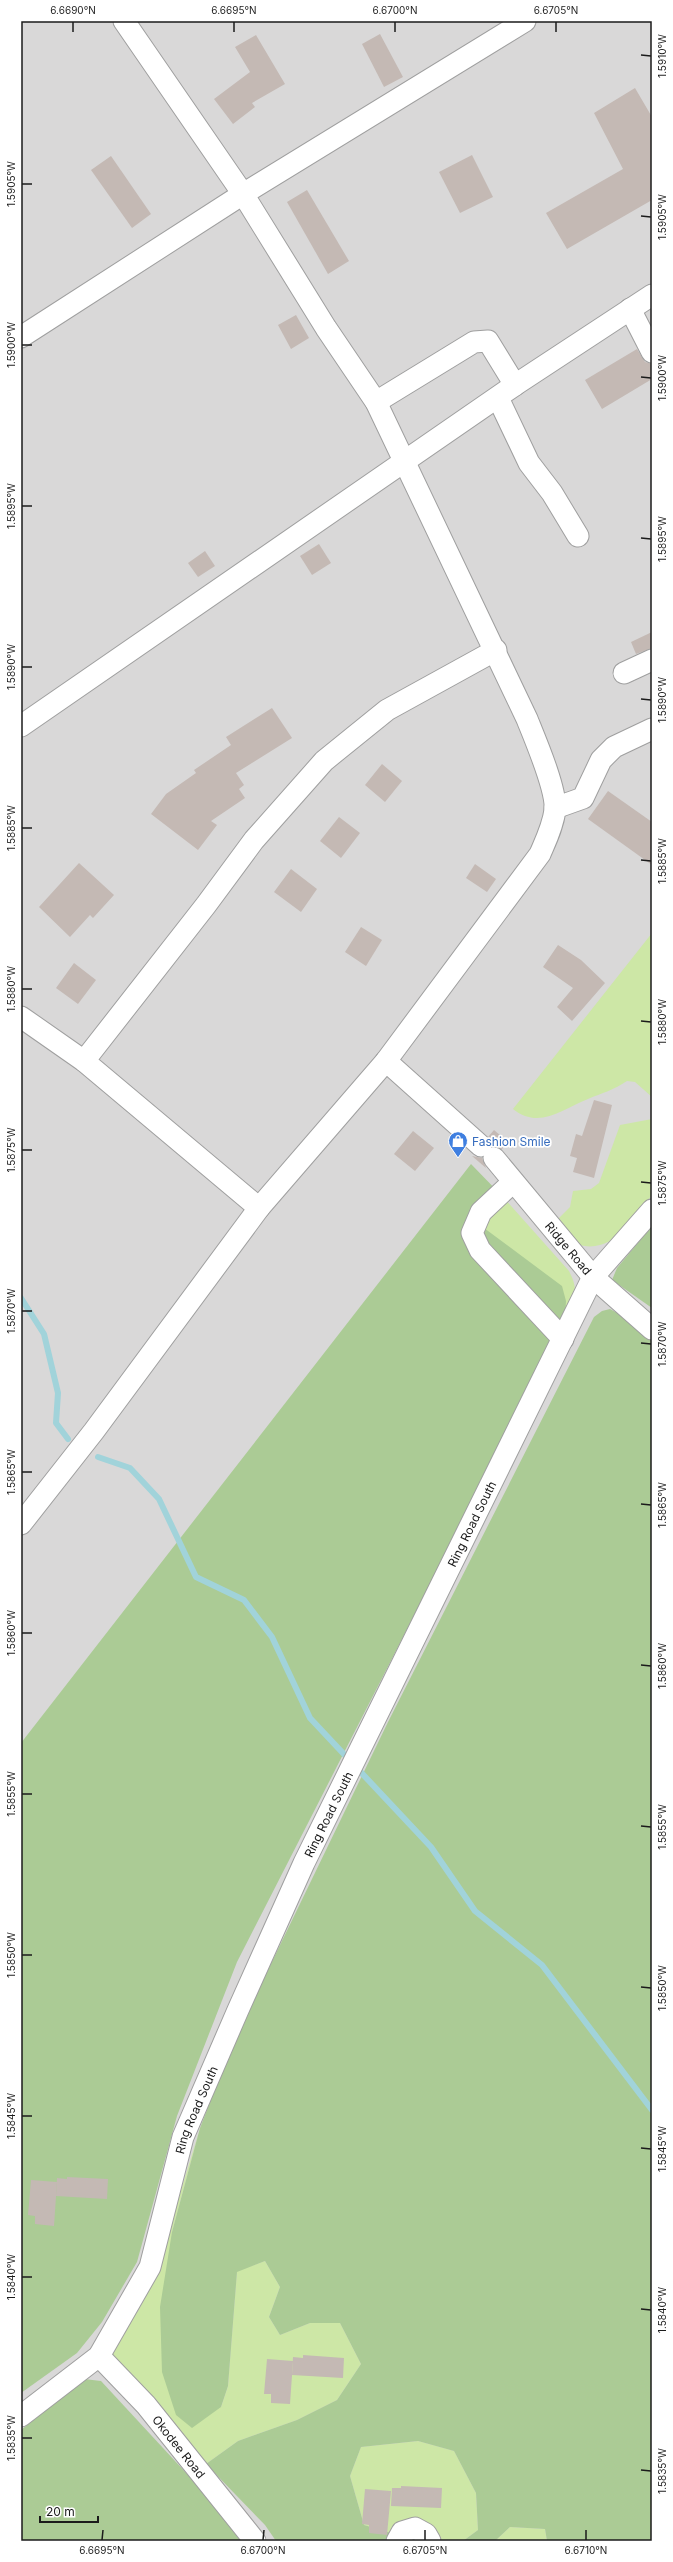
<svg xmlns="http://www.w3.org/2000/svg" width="673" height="2562" font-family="Inter,sans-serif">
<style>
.residential{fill:#d9d8d8}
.grass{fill:#cde7a6}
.forest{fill:#abcb95}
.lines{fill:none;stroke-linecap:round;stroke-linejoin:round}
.stream{stroke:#a1d3da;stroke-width:6}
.building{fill:#c4b9b4}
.minor-casing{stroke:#9f9f9f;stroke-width:23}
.minor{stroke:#fff;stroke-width:21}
.ticks{fill:none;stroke:#1b1b1b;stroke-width:1.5}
.labels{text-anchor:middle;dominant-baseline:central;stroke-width:3.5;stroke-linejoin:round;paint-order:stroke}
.shop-label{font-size:12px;fill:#366cbe;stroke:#fff;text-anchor:start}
.street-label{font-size:12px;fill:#1b1b1b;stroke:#fff}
.neatline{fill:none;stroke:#1b1b1b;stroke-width:1.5}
.ticks-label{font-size:10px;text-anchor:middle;fill:#1b1b1b}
</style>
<rect width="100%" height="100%" fill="#ece7e0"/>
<!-- residential -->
<rect class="residential" x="21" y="21" width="631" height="2520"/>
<!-- grass -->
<g class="grass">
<path d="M 652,933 L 652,1097 L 635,1082 L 627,1081 C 614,1090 602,1093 588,1099 C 563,1109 539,1130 513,1109 Z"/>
<path d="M 652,1119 L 652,1195 C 631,1220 613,1256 576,1244 L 558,1219 L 570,1207 L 573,1191 L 591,1189 L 599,1183 L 620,1125 Z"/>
<path d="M 504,1198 L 569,1271 C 580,1292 574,1299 565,1320 L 484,1228 Z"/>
<path d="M 200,2128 L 172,2232 L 221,2407 L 228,2386 L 237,2271 L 265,2261 L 280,2287 L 269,2317 L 280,2335 L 310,2323 L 340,2323 L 361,2364 L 337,2400 L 297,2420 L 238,2441 L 206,2464 L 111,2356 L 113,2345 L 138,2311 L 154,2280 Z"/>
<path d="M 418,2441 L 454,2451 L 476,2493 L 478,2530 L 463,2541 L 398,2541 L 398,2535 L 364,2525 L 350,2476 L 361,2447 Z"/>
<path d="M 510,2527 L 545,2529 L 547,2541 L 495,2541 Z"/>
</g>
<!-- forest -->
<g class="forest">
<path d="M 471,1164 L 504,1198 L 484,1228 L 562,1286 L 566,1301 L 565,1320 L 237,1962 L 177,2116 L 137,2262 L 102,2322 L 77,2353 L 21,2393 L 21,1743 Z"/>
<path d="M 652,1226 L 652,1308 L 612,1280 L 617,1268 Z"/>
<path d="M 610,1309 L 632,1321 L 652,1339 L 652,2541 L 547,2541 L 545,2529 L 510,2527 L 495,2541 L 463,2541 L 478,2530 L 476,2493 L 454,2451 L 418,2441 L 361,2447 L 350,2476 L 364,2525 L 398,2535 L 398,2541 L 276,2541 L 265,2525 L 206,2464 L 238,2441 L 297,2420 L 337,2400 L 361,2364 L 340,2323 L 310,2323 L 280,2335 L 269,2317 L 280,2287 L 265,2261 L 237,2272 L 228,2386 L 221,2407 L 192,2428 L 176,2415 L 162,2372 L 160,2307 L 172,2232 L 200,2128 L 234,2040 L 388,1722 L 594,1317 L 602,1311 Z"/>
<path d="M 84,2379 L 101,2381 L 188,2475 L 242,2541 L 21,2541 L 21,2430 Z"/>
</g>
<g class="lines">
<!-- stream -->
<g class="stream">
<path d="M 21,1298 L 44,1334 L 58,1393 L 56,1423 L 68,1439"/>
<path d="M 98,1457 L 130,1468 L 159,1499 L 196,1577 L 244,1600 L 272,1637 L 310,1718 L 431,1847 L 475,1911 L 542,1965 L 652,2110"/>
</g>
</g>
<!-- building -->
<g class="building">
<path d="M 380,34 L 403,77 L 384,87 L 362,44 Z"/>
<path d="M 256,35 L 285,84 L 252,103 L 255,107 L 233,124 L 214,99 L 250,72 L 235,47 Z"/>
<path d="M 635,88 L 652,117 L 652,200 L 567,249 L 546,213 L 623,169 L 594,113 Z"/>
<path d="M 472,155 L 493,197 L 460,213 L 439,172 Z"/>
<path d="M 111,156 L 151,214 L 132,228 L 91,170 Z"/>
<path d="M 307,190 L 349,261 L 328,274 L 287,202 Z"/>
<path d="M 296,315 L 309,338 L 291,349 L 278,325 Z"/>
<path d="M 637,349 L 645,362 L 652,364 L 652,379 L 602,409 L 585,380 Z"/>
<path d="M 319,544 L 331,563 L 312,575 L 300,556 Z"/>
<path d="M 205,551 L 215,566 L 198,577 L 188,563 Z"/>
<path d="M 652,632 L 652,648 L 636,654 L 631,642 Z"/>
<path d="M 272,708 L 292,738 L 236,773 L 244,785 L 239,789 L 245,798 L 211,821 L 217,825 L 198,850 L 151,814 L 166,794 L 196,773 L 194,770 L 231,745 L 226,737 Z"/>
<path d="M 382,764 L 402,781 L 385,802 L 365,785 Z"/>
<path d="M 608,791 L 652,822 L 652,865 L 588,819 Z"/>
<path d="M 339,817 L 360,833 L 341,858 L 320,841 Z"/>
<path d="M 79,863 L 114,895 L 93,918 L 90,915 L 70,937 L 39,907 Z"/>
<path d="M 475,864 L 496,879 L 487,892 L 466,878 Z"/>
<path d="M 291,869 L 317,889 L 301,912 L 274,892 Z"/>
<path d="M 361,927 L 382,940 L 366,966 L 345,952 Z"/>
<path d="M 558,945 L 581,960 L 605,983 L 572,1021 L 557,1007 L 573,988 L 543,967 Z"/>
<path d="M 74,963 L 96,980 L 78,1004 L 56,988 Z"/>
<path d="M 594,1100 L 612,1105 L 594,1178 L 573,1172 L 577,1158 L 570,1156 L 576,1134 L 582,1136 Z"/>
<path d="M 494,1130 L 508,1142 L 502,1149 L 493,1146 L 488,1137 Z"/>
<path d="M 413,1131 L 434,1148 L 415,1171 L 394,1154 Z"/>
<path d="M 472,1156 L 482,1158 L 486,1168 Z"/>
<path d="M 67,2177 L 108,2179 L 107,2199 L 56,2196 L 57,2178 L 67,2179 Z"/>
<path d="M 31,2180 L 57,2182 L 54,2226 L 35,2224 L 35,2216 L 28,2215 Z"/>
<path d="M 303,2355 L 344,2358 L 343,2378 L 292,2375 L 293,2357 L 303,2358 Z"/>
<path d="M 267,2359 L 293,2361 L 290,2404 L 271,2403 L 271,2394 L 264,2394 Z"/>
<path d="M 401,2486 L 442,2488 L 441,2508 L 391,2506 L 392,2488 L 401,2488 Z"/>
<path d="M 365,2489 L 391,2491 L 387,2535 L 369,2533 L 369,2525 L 362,2524 Z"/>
</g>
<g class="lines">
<!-- minor casing -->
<g class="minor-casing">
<g id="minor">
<path d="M 630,309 L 652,352"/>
<path d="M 21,337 L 243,194 L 525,21"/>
<path d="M 498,398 L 529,463 L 552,493 L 578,536"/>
<path d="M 376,402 L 474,342 L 488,341 L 515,385"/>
<path d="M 624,673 L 652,660"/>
<path d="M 21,726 L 515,385 L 652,295"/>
<path d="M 555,808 L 583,798 L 601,760 L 614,747 L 652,729"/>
<path d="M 21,1017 L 84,1061 L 259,1208"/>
<path d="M 84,1061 L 206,905 L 254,840 L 324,761 L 387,710 L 496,650"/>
<path d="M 386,1061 L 481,1146"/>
<path id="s1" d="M 494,1158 L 593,1277 L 652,1329"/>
<path d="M 512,1183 L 481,1212 L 472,1233 L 480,1250 L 563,1339"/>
<path d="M 21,1524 L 94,1431 L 259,1208 L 386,1061 L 540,854 C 546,840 553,826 555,810 C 557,790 535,739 527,719 L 376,402 L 326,328 L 243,194 L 124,21"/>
<path id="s2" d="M 99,2356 L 146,2405 L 255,2541"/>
<path id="s3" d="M 21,2416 L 99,2356 L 150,2267 L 183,2137 L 238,2010 L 304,1863 L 593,1277 L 652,1210"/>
<path d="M 397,2541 L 402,2532 L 415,2528 L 426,2534 L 430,2541"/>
</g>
</g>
<!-- minor -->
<use href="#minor" class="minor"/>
</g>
<!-- ticks -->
<path class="ticks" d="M 73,32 L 73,22M 234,32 L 234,22M 395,32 L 395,22M 556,32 L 556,22M 641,55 L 651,56M 22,184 L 32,184M 641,216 L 651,217M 22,345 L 32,345M 641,377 L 651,378M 22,506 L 32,506M 641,538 L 651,539M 22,667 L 32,667M 641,699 L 651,700M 22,828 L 32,828M 641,860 L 651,861M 22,989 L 32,989M 641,1021 L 651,1022M 22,1150 L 32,1150M 641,1182 L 651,1183M 22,1311 L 32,1311M 641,1343 L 651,1344M 22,1472 L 32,1472M 641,1504 L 651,1505M 22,1633 L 32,1633M 641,1665 L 651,1666M 22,1794 L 32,1794M 641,1826 L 651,1827M 22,1955 L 32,1955M 641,1987 L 651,1988M 22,2116 L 32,2116M 641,2148 L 651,2149M 22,2277 L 32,2277M 641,2309 L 651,2310M 22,2438 L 32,2438M 641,2470 L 651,2471M 102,2540 L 103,2530M 263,2540 L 264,2530M 425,2540 L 425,2530M 586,2540 L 586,2530"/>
<!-- icons -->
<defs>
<g id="shop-pin" transform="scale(1)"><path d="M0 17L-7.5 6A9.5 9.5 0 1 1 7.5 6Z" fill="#3f7fe0" stroke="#fff"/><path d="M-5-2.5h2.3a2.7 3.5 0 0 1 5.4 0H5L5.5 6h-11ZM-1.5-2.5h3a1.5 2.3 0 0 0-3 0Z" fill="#fff"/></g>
</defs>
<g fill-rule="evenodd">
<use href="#shop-pin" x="458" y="1141"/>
</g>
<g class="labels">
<!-- shop labels -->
<g class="shop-label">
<text x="472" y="1141">Fashion Smile</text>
</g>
<!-- street labels -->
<g class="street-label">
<text stroke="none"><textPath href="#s1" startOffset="117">Ridge Road</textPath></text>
<text stroke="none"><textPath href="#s3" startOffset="1013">Ring Road South</textPath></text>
<text stroke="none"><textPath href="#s3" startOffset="689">Ring Road South</textPath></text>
<text stroke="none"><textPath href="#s3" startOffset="365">Ring Road South</textPath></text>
<text stroke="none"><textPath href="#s2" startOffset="121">Okodee Road</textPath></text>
</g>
</g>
<!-- border -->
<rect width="673" height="2562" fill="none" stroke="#ffffff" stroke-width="44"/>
<!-- scale -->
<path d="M40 2516v6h58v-6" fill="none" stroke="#1b1b1b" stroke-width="2"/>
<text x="46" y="2516" font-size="12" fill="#1b1b1b" stroke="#ffffff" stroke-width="3" paint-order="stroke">20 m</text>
<rect x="22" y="22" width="629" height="2518" class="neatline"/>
<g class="ticks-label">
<text x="73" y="14">6.6690°N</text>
<text x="234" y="14">6.6695°N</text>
<text x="395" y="14">6.6700°N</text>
<text x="556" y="14">6.6705°N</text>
<text transform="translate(662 56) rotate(-90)" y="4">1.5910°W</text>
<text transform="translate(11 184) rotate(-90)" y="4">1.5905°W</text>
<text transform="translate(662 217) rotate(-90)" y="4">1.5905°W</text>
<text transform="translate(11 345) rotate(-90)" y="4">1.5900°W</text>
<text transform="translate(662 378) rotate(-90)" y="4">1.5900°W</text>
<text transform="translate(11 506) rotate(-90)" y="4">1.5895°W</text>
<text transform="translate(662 539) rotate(-90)" y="4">1.5895°W</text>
<text transform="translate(11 667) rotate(-90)" y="4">1.5890°W</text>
<text transform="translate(662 700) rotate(-90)" y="4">1.5890°W</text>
<text transform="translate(11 828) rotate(-90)" y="4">1.5885°W</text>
<text transform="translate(662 861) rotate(-90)" y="4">1.5885°W</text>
<text transform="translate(11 989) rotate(-90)" y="4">1.5880°W</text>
<text transform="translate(662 1022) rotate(-90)" y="4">1.5880°W</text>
<text transform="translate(11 1150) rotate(-90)" y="4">1.5875°W</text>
<text transform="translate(662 1183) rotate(-90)" y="4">1.5875°W</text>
<text transform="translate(11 1311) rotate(-90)" y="4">1.5870°W</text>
<text transform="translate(662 1344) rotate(-90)" y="4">1.5870°W</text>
<text transform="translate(11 1472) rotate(-90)" y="4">1.5865°W</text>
<text transform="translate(662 1505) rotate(-90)" y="4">1.5865°W</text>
<text transform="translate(11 1633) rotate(-90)" y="4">1.5860°W</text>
<text transform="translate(662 1666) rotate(-90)" y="4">1.5860°W</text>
<text transform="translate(11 1794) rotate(-90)" y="4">1.5855°W</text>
<text transform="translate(662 1827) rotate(-90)" y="4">1.5855°W</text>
<text transform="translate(11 1955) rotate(-90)" y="4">1.5850°W</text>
<text transform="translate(662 1988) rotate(-90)" y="4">1.5850°W</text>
<text transform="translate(11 2116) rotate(-90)" y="4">1.5845°W</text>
<text transform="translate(662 2149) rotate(-90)" y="4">1.5845°W</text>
<text transform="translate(11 2277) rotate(-90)" y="4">1.5840°W</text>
<text transform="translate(662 2310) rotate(-90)" y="4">1.5840°W</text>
<text transform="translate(11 2438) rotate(-90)" y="4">1.5835°W</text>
<text transform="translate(662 2471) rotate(-90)" y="4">1.5835°W</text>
<text x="102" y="2554">6.6695°N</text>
<text x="263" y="2554">6.6700°N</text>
<text x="425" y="2554">6.6705°N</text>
<text x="586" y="2554">6.6710°N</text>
</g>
</svg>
